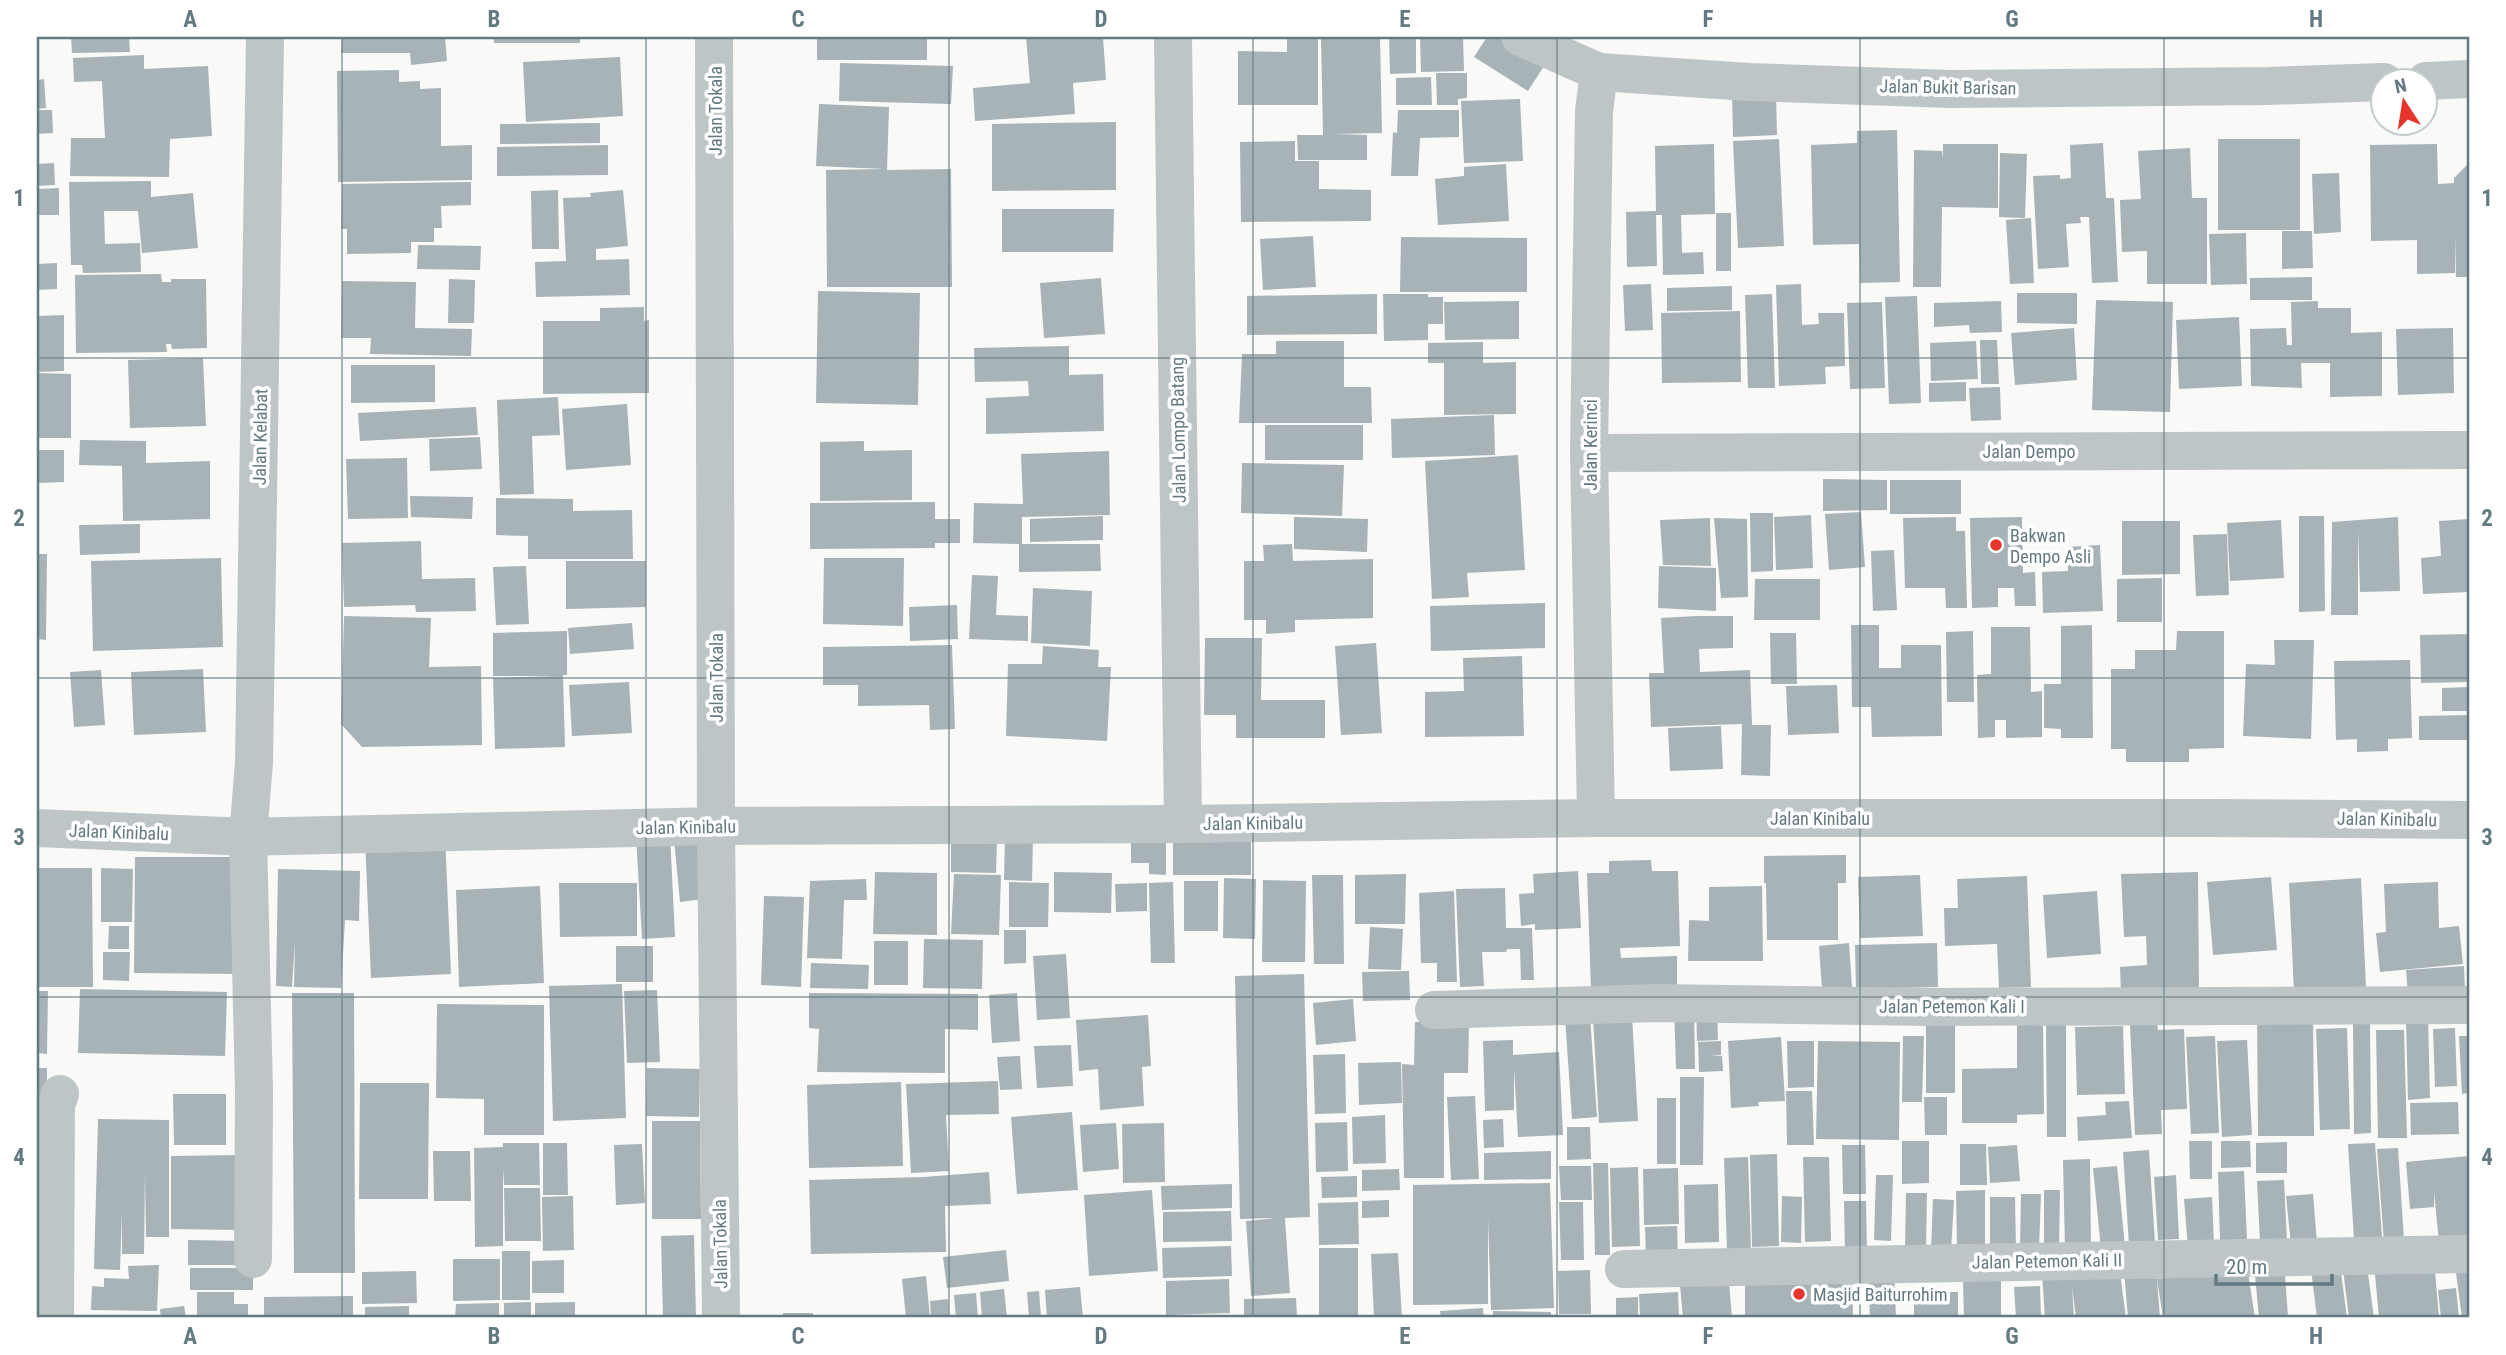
<svg xmlns="http://www.w3.org/2000/svg" width="2506" height="1355" font-family="'Roboto Condensed',sans-serif">
<style>
.building{fill:#a7b3b6}
.lines{fill:none;stroke-linecap:round;stroke-linejoin:round}
.minor{stroke:#bdc5c7;stroke-width:38}
.grid{fill:none;stroke:#647a82;stroke-width:2;stroke-opacity:0.55}
.poi-dot{fill:#e5352c;stroke:#fff;stroke-width:2.5}
.labels{text-anchor:middle;dominant-baseline:central;stroke-width:7;stroke-linejoin:round;paint-order:stroke}
.street-label{font-size:18px;fill:#647a82;stroke:#fff}
.poi-label{font-size:18px;fill:#647a82;stroke:#fff;text-anchor:start}
.neatline{fill:none;stroke:#647a82;stroke-width:2.5}
.grid-label{font-size:23px;text-anchor:middle;font-weight:bold;fill:#647a82}
</style>
<rect width="100%" height="100%" fill="#f9f9f7"/>
<!-- building -->
<g class="building">
<path d="M 71,37 L 129,37 L 130,52 L 72,53 Z"/>
<path d="M 342,37 L 445,37 L 447,61 L 411,65 L 410,53 L 341,53 Z"/>
<rect x="494" y="37" width="86" height="6"/>
<rect x="817" y="37" width="110" height="23"/>
<path d="M 1026,37 L 1103,37 L 1106,80 L 1073,83 L 1075,114 L 975,121 L 973,88 L 1030,83 Z"/>
<path d="M 1287,37 L 1318,37 L 1318,105 L 1238,105 L 1238,51 L 1287,52 Z"/>
<path d="M 1321,37 L 1380,37 L 1382,133 L 1335,134 L 1367,135 L 1367,160 L 1298,160 L 1297,135 L 1323,135 Z"/>
<path d="M 1389,37 L 1416,37 L 1416,73 L 1390,74 Z"/>
<path d="M 1420,37 L 1463,37 L 1464,71 L 1421,72 Z"/>
<path d="M 1487,37 L 1498,37 L 1544,66 L 1528,91 L 1474,57 Z"/>
<path d="M 144,55 L 144,69 L 208,66 L 212,136 L 170,139 L 169,177 L 70,176 L 71,138 L 105,138 L 102,81 L 74,82 L 73,58 Z"/>
<path d="M 620,57 L 623,116 L 526,122 L 523,62 Z"/>
<path d="M 840,63 L 953,66 L 951,104 L 839,101 Z"/>
<path d="M 399,70 L 399,82 L 420,81 L 420,89 L 441,88 L 441,146 L 472,145 L 472,180 L 338,182 L 337,71 Z"/>
<path d="M 1436,73 L 1467,73 L 1467,98 L 1458,99 L 1458,105 L 1437,105 Z"/>
<path d="M 1431,77 L 1432,105 L 1396,105 L 1396,78 Z"/>
<path d="M 44,79 L 46,108 L 37,109 L 37,80 Z"/>
<path d="M 1776,93 L 1777,135 L 1733,137 L 1732,94 Z"/>
<path d="M 1520,99 L 1523,161 L 1464,163 L 1461,101 Z"/>
<path d="M 819,104 L 889,107 L 887,170 L 951,169 L 952,287 L 827,287 L 826,170 L 884,169 L 816,166 Z"/>
<path d="M 37,110 L 52,110 L 53,133 L 37,134 Z"/>
<path d="M 1398,110 L 1459,110 L 1459,137 L 1420,138 L 1418,176 L 1391,176 L 1393,132 L 1397,133 Z"/>
<path d="M 1116,122 L 1116,190 L 992,191 L 992,124 Z"/>
<path d="M 600,123 L 600,143 L 500,144 L 500,124 Z"/>
<path d="M 1897,130 L 1900,282 L 1860,283 L 1859,244 L 1813,245 L 1811,145 L 1857,143 L 1857,131 Z"/>
<path d="M 1779,139 L 1784,246 L 1738,248 L 1733,141 Z"/>
<rect x="2218" y="139" width="82" height="91"/>
<path d="M 1295,141 L 1295,161 L 1319,161 L 1319,189 L 1371,190 L 1371,221 L 1241,222 L 1240,142 Z"/>
<path d="M 2103,143 L 2106,198 L 2114,198 L 2118,282 L 2092,283 L 2089,217 L 2080,217 L 2081,223 L 2066,224 L 2069,267 L 2038,269 L 2033,176 L 2060,175 L 2060,179 L 2071,178 L 2070,145 Z"/>
<path d="M 1714,144 L 1715,214 L 1681,215 L 1682,253 L 1703,252 L 1704,274 L 1663,275 L 1662,215 L 1656,215 L 1657,266 L 1627,267 L 1626,212 L 1656,211 L 1655,146 Z"/>
<path d="M 1943,144 L 1998,144 L 1998,208 L 1942,207 L 1941,287 L 1913,287 L 1914,150 L 1942,151 L 1943,159 Z"/>
<path d="M 2437,144 L 2438,184 L 2454,183 L 2454,178 L 2469,163 L 2469,277 L 2456,277 L 2455,236 L 2455,273 L 2417,274 L 2417,240 L 2371,241 L 2370,145 Z"/>
<path d="M 608,145 L 608,175 L 497,176 L 497,147 Z"/>
<path d="M 2190,148 L 2192,198 L 2207,198 L 2207,284 L 2147,284 L 2147,251 L 2122,252 L 2120,200 L 2141,199 L 2138,151 Z"/>
<path d="M 2000,153 L 2027,154 L 2025,218 L 1999,217 Z"/>
<path d="M 54,163 L 55,185 L 37,186 L 37,164 Z"/>
<path d="M 1506,164 L 1509,221 L 1438,225 L 1435,179 L 1464,176 L 1464,167 Z"/>
<path d="M 2339,173 L 2341,232 L 2314,234 L 2312,174 Z"/>
<path d="M 151,181 L 151,197 L 193,193 L 198,248 L 142,253 L 138,211 L 104,211 L 105,244 L 140,243 L 141,272 L 83,273 L 82,265 L 71,265 L 69,182 Z"/>
<path d="M 471,182 L 471,205 L 441,206 L 442,228 L 434,228 L 434,242 L 411,242 L 411,253 L 347,254 L 347,229 L 341,229 L 342,184 Z"/>
<path d="M 59,188 L 59,215 L 37,215 L 37,189 Z"/>
<path d="M 558,190 L 559,249 L 532,249 L 531,191 Z"/>
<path d="M 623,190 L 628,246 L 596,249 L 596,260 L 629,259 L 630,295 L 536,297 L 535,262 L 566,261 L 563,198 L 591,197 L 590,193 Z"/>
<path d="M 1002,209 L 1114,209 L 1113,252 L 1002,252 Z"/>
<rect x="1716" y="213" width="15" height="58"/>
<path d="M 2031,218 L 2034,283 L 2010,284 L 2006,220 Z"/>
<path d="M 2282,231 L 2312,231 L 2313,268 L 2282,269 Z"/>
<path d="M 2246,233 L 2247,284 L 2211,285 L 2209,234 Z"/>
<path d="M 1313,236 L 1316,287 L 1263,290 L 1260,239 Z"/>
<path d="M 1401,237 L 1527,238 L 1527,292 L 1400,292 Z"/>
<path d="M 418,245 L 481,246 L 480,270 L 417,269 Z"/>
<path d="M 57,263 L 57,289 L 37,290 L 37,264 Z"/>
<path d="M 161,274 L 162,282 L 171,282 L 171,279 L 206,279 L 207,348 L 172,349 L 171,344 L 166,344 L 167,352 L 76,353 L 75,275 Z"/>
<path d="M 2312,277 L 2312,300 L 2250,300 L 2250,278 Z"/>
<path d="M 1101,278 L 1105,334 L 1044,338 L 1040,283 Z"/>
<path d="M 449,279 L 475,280 L 474,323 L 448,323 Z"/>
<path d="M 342,281 L 416,282 L 415,328 L 472,329 L 471,356 L 370,354 L 371,338 L 341,338 Z"/>
<path d="M 1651,284 L 1653,330 L 1625,331 L 1623,285 Z"/>
<path d="M 1801,284 L 1802,325 L 1819,324 L 1818,313 L 1844,313 L 1845,366 L 1825,367 L 1826,384 L 1779,386 L 1776,285 Z"/>
<path d="M 1732,286 L 1732,310 L 1667,311 L 1667,288 Z"/>
<path d="M 818,291 L 920,293 L 918,405 L 816,403 Z"/>
<path d="M 2017,293 L 2077,293 L 2077,324 L 2017,323 Z"/>
<path d="M 1377,294 L 1377,334 L 1247,335 L 1247,296 Z"/>
<path d="M 1383,294 L 1428,294 L 1428,297 L 1443,297 L 1443,324 L 1428,324 L 1428,340 L 1384,341 Z"/>
<path d="M 1772,294 L 1775,388 L 1748,388 L 1745,295 Z"/>
<path d="M 1917,296 L 1921,403 L 1889,404 L 1885,297 Z"/>
<path d="M 2096,300 L 2173,302 L 2170,412 L 2092,410 Z"/>
<path d="M 1519,301 L 1519,339 L 1445,340 L 1444,302 Z"/>
<path d="M 2001,301 L 2002,332 L 1970,333 L 1969,325 L 1934,327 L 1934,303 Z"/>
<path d="M 2318,301 L 2318,308 L 2351,308 L 2351,333 L 2382,332 L 2382,396 L 2330,397 L 2330,363 L 2301,363 L 2302,388 L 2251,386 L 2250,329 L 2286,328 L 2287,345 L 2292,345 L 2291,302 Z"/>
<path d="M 1882,302 L 1885,388 L 1850,389 L 1847,303 Z"/>
<path d="M 644,307 L 644,321 L 649,320 L 649,393 L 543,394 L 543,321 L 600,321 L 600,308 Z"/>
<path d="M 1740,311 L 1741,382 L 1662,383 L 1661,313 Z"/>
<path d="M 64,315 L 64,371 L 37,372 L 37,316 Z"/>
<path d="M 2239,317 L 2242,386 L 2179,389 L 2176,320 Z"/>
<path d="M 2074,328 L 2077,380 L 2015,385 L 2011,333 Z"/>
<path d="M 2453,328 L 2454,393 L 2398,395 L 2396,329 Z"/>
<path d="M 1980,340 L 1997,340 L 1999,384 L 1981,384 Z"/>
<path d="M 1276,341 L 1344,341 L 1344,387 L 1371,387 L 1372,423 L 1239,423 L 1242,354 L 1276,354 Z"/>
<path d="M 1976,341 L 1978,379 L 1931,381 L 1930,343 Z"/>
<path d="M 1483,342 L 1483,363 L 1516,362 L 1516,414 L 1444,415 L 1444,363 L 1428,363 L 1428,343 Z"/>
<path d="M 1069,346 L 1069,375 L 1103,374 L 1104,431 L 986,434 L 986,398 L 1029,396 L 1028,381 L 975,382 L 974,348 Z"/>
<path d="M 203,358 L 206,426 L 130,428 L 128,360 Z"/>
<path d="M 351,365 L 435,365 L 435,402 L 351,403 Z"/>
<path d="M 37,373 L 71,374 L 71,438 L 37,438 Z"/>
<path d="M 1966,382 L 1966,401 L 1929,402 L 1929,383 Z"/>
<path d="M 2000,387 L 2001,420 L 1971,421 L 1969,388 Z"/>
<path d="M 558,397 L 560,435 L 532,436 L 534,494 L 500,495 L 497,400 Z"/>
<path d="M 627,404 L 631,465 L 566,470 L 562,409 Z"/>
<path d="M 476,407 L 478,435 L 360,441 L 358,413 Z"/>
<path d="M 1494,415 L 1495,455 L 1392,458 L 1391,419 Z"/>
<rect x="1265" y="425" width="98" height="35"/>
<path d="M 480,437 L 482,469 L 430,471 L 429,439 Z"/>
<path d="M 80,440 L 146,441 L 146,463 L 210,461 L 210,519 L 123,521 L 122,466 L 79,465 Z"/>
<path d="M 864,441 L 864,451 L 912,450 L 912,500 L 820,501 L 820,442 Z"/>
<path d="M 37,450 L 64,450 L 64,482 L 37,483 Z"/>
<path d="M 1109,451 L 1110,515 L 1022,517 L 1022,544 L 1100,544 L 1101,571 L 1019,572 L 1019,544 L 973,543 L 974,503 L 1023,504 L 1021,454 Z"/>
<path d="M 1518,455 L 1525,570 L 1467,573 L 1469,597 L 1432,599 L 1425,461 Z"/>
<path d="M 407,458 L 408,518 L 348,519 L 346,459 Z"/>
<path d="M 1242,463 L 1344,465 L 1342,516 L 1241,513 Z"/>
<path d="M 1823,479 L 1887,480 L 1887,510 L 1823,511 Z"/>
<rect x="1890" y="480" width="71" height="34"/>
<path d="M 410,496 L 473,497 L 472,519 L 411,517 Z"/>
<path d="M 496,498 L 573,499 L 573,511 L 632,510 L 633,559 L 528,559 L 528,536 L 496,535 Z"/>
<path d="M 935,502 L 935,519 L 960,519 L 960,543 L 935,543 L 935,548 L 810,549 L 810,503 Z"/>
<path d="M 1861,512 L 1865,567 L 1829,570 L 1825,514 Z"/>
<path d="M 1750,513 L 1773,513 L 1773,571 L 1751,572 Z"/>
<path d="M 1811,515 L 1813,568 L 1776,570 L 1774,517 Z"/>
<path d="M 1103,516 L 1103,540 L 1030,542 L 1030,519 Z"/>
<path d="M 2299,516 L 2324,516 L 2325,611 L 2299,612 Z"/>
<path d="M 1294,517 L 1368,519 L 1367,552 L 1294,549 Z"/>
<path d="M 1956,517 L 1956,531 L 1965,531 L 1967,608 L 1946,608 L 1945,588 L 1905,588 L 1903,518 Z"/>
<path d="M 2022,517 L 2023,573 L 2035,572 L 2036,606 L 2015,606 L 2014,588 L 1998,588 L 1998,607 L 1972,608 L 1970,518 Z"/>
<path d="M 2398,517 L 2400,591 L 2360,592 L 2358,529 L 2358,615 L 2331,615 L 2332,522 Z"/>
<path d="M 1710,518 L 1711,566 L 1663,565 L 1660,520 Z"/>
<path d="M 1714,518 L 1747,519 L 1748,597 L 1721,598 Z"/>
<path d="M 2469,519 L 2469,592 L 2423,594 L 2421,558 L 2441,556 L 2439,521 Z"/>
<path d="M 2281,520 L 2284,578 L 2230,581 L 2227,523 Z"/>
<path d="M 2122,521 L 2180,521 L 2180,574 L 2122,575 Z"/>
<path d="M 140,524 L 140,553 L 80,555 L 79,525 Z"/>
<path d="M 2227,534 L 2229,595 L 2196,596 L 2193,535 Z"/>
<path d="M 421,541 L 422,579 L 475,578 L 476,611 L 416,612 L 415,605 L 344,607 L 342,543 Z"/>
<path d="M 1292,544 L 1293,561 L 1373,559 L 1373,618 L 1295,620 L 1295,632 L 1266,634 L 1266,620 L 1244,620 L 1244,561 L 1264,561 L 1263,545 Z"/>
<path d="M 2100,545 L 2103,611 L 2043,613 L 2042,572 L 2068,571 L 2067,547 Z"/>
<path d="M 1894,550 L 1897,610 L 1873,611 L 1871,551 Z"/>
<path d="M 37,554 L 47,554 L 46,640 L 37,639 Z"/>
<path d="M 221,558 L 223,647 L 93,651 L 91,561 Z"/>
<path d="M 824,558 L 904,558 L 903,626 L 823,624 Z"/>
<path d="M 566,561 L 646,561 L 646,607 L 566,609 Z"/>
<path d="M 526,566 L 529,624 L 496,625 L 493,567 Z"/>
<path d="M 1659,566 L 1716,568 L 1716,611 L 1658,608 Z"/>
<path d="M 972,575 L 998,576 L 996,615 L 1028,616 L 1028,641 L 969,639 Z"/>
<path d="M 2162,578 L 2162,622 L 2117,622 L 2117,579 Z"/>
<path d="M 1755,579 L 1820,579 L 1820,620 L 1754,620 Z"/>
<path d="M 1033,588 L 1092,591 L 1090,646 L 1031,643 Z"/>
<path d="M 1545,603 L 1545,648 L 1431,651 L 1430,606 Z"/>
<path d="M 957,605 L 958,639 L 910,641 L 909,607 Z"/>
<path d="M 344,616 L 431,618 L 429,667 L 481,666 L 482,745 L 362,747 L 341,724 Z"/>
<path d="M 1696,616 L 1733,616 L 1733,648 L 1699,649 L 1700,672 L 1750,670 L 1752,725 L 1771,725 L 1770,776 L 1741,775 L 1742,724 L 1651,727 L 1649,673 L 1664,673 L 1661,618 Z"/>
<path d="M 632,623 L 634,649 L 570,654 L 568,628 Z"/>
<path d="M 1851,625 L 1879,625 L 1879,668 L 1901,668 L 1901,645 L 1941,645 L 1942,736 L 1872,737 L 1871,707 L 1852,707 Z"/>
<path d="M 2092,625 L 2093,738 L 2061,738 L 2061,729 L 2044,728 L 2044,684 L 2061,684 L 2061,626 Z"/>
<path d="M 1991,627 L 2030,627 L 2031,692 L 2042,691 L 2042,737 L 2006,738 L 2006,720 L 1995,720 L 1995,737 L 1978,738 L 1977,675 L 1991,674 Z"/>
<path d="M 567,631 L 567,675 L 563,675 L 565,747 L 495,749 L 493,678 L 557,676 L 493,676 L 493,633 Z"/>
<path d="M 1973,631 L 1974,702 L 1947,702 L 1946,632 Z"/>
<path d="M 2177,631 L 2224,631 L 2224,748 L 2189,749 L 2189,762 L 2126,762 L 2126,749 L 2111,749 L 2111,669 L 2135,669 L 2135,650 L 2176,650 Z"/>
<path d="M 1770,633 L 1796,633 L 1797,684 L 1771,684 Z"/>
<path d="M 2469,634 L 2469,682 L 2421,683 L 2420,635 Z"/>
<path d="M 1205,638 L 1262,638 L 1261,700 L 1325,700 L 1325,738 L 1236,738 L 1236,715 L 1204,715 Z"/>
<path d="M 2274,640 L 2314,640 L 2311,739 L 2243,736 L 2246,664 L 2275,665 Z"/>
<path d="M 1376,643 L 1382,733 L 1341,735 L 1335,646 Z"/>
<path d="M 952,645 L 955,729 L 930,730 L 929,705 L 858,706 L 858,685 L 823,685 L 823,647 Z"/>
<path d="M 1043,646 L 1099,650 L 1098,667 L 1111,667 L 1107,741 L 1006,736 L 1008,664 L 1042,664 Z"/>
<path d="M 1522,656 L 1524,736 L 1425,737 L 1425,692 L 1464,691 L 1463,658 Z"/>
<path d="M 2410,660 L 2412,738 L 2388,739 L 2388,751 L 2357,752 L 2357,739 L 2336,740 L 2334,661 Z"/>
<path d="M 203,669 L 206,732 L 134,735 L 131,672 Z"/>
<path d="M 101,670 L 105,725 L 74,727 L 70,672 Z"/>
<path d="M 629,682 L 632,733 L 572,736 L 569,685 Z"/>
<path d="M 1837,685 L 1839,733 L 1788,735 L 1786,686 Z"/>
<path d="M 2469,687 L 2469,711 L 2442,711 L 2442,688 Z"/>
<path d="M 2469,715 L 2469,740 L 2419,740 L 2419,716 Z"/>
<path d="M 1721,726 L 1723,769 L 1670,771 L 1668,728 Z"/>
<path d="M 670,834 L 675,937 L 642,939 L 636,836 Z"/>
<path d="M 445,835 L 451,974 L 371,978 L 365,839 Z"/>
<path d="M 698,836 L 704,899 L 680,902 L 674,839 Z"/>
<path d="M 1131,836 L 1166,836 L 1166,875 L 1149,874 L 1149,863 L 1131,863 Z"/>
<path d="M 1005,837 L 1033,837 L 1032,881 L 1004,880 Z"/>
<path d="M 1173,840 L 1251,841 L 1251,875 L 1173,875 Z"/>
<path d="M 951,842 L 997,842 L 996,873 L 951,872 Z"/>
<path d="M 1846,855 L 1846,883 L 1838,883 L 1838,940 L 1767,940 L 1766,883 L 1764,883 L 1764,856 Z"/>
<path d="M 135,857 L 243,857 L 242,974 L 134,973 Z"/>
<path d="M 1651,860 L 1652,871 L 1678,871 L 1680,946 L 1620,948 L 1621,958 L 1677,956 L 1677,987 L 1591,989 L 1587,873 L 1609,873 L 1609,861 Z"/>
<path d="M 37,868 L 92,868 L 93,987 L 37,987 Z"/>
<path d="M 101,868 L 133,869 L 132,922 L 101,922 Z"/>
<path d="M 278,869 L 360,871 L 359,921 L 345,920 L 341,988 L 294,987 L 295,941 L 292,987 L 276,986 Z"/>
<path d="M 1578,871 L 1581,928 L 1535,930 L 1535,924 L 1521,926 L 1519,894 L 1534,893 L 1533,874 Z"/>
<path d="M 875,872 L 937,873 L 937,935 L 873,934 Z"/>
<path d="M 1054,872 L 1112,873 L 1111,913 L 1054,912 Z"/>
<path d="M 2198,872 L 2199,991 L 2121,993 L 2120,967 L 2147,965 L 2146,936 L 2124,937 L 2121,874 Z"/>
<path d="M 954,874 L 1001,875 L 999,935 L 951,934 Z"/>
<path d="M 1406,874 L 1405,924 L 1355,924 L 1355,875 Z"/>
<path d="M 1312,875 L 1343,875 L 1344,964 L 1314,964 Z"/>
<path d="M 1920,875 L 1923,936 L 1860,938 L 1858,877 Z"/>
<path d="M 2027,876 L 2031,987 L 1999,988 L 1997,944 L 1945,946 L 1944,908 L 1958,908 L 1957,879 Z"/>
<path d="M 2271,877 L 2277,950 L 2213,955 L 2207,882 Z"/>
<path d="M 1224,878 L 1256,879 L 1255,939 L 1223,938 Z"/>
<path d="M 2361,878 L 2366,988 L 2294,993 L 2289,883 Z"/>
<path d="M 866,879 L 867,900 L 844,900 L 842,959 L 807,958 L 810,881 Z"/>
<path d="M 1263,880 L 1306,881 L 1305,962 L 1262,962 Z"/>
<rect x="1184" y="881" width="34" height="50"/>
<path d="M 1009,882 L 1049,883 L 1048,927 L 1009,927 Z"/>
<path d="M 1173,882 L 1175,963 L 1151,963 L 1149,883 Z"/>
<path d="M 2438,882 L 2439,928 L 2459,926 L 2463,964 L 2380,972 L 2376,933 L 2386,932 L 2384,884 Z"/>
<path d="M 559,883 L 637,883 L 637,936 L 560,937 Z"/>
<path d="M 1147,883 L 1147,911 L 1116,912 L 1115,884 Z"/>
<path d="M 540,886 L 544,983 L 459,987 L 456,890 Z"/>
<path d="M 1762,886 L 1763,961 L 1688,961 L 1689,920 L 1709,921 L 1709,887 Z"/>
<path d="M 1505,888 L 1506,928 L 1532,928 L 1534,980 L 1521,980 L 1520,949 L 1507,949 L 1506,952 L 1482,952 L 1484,986 L 1460,987 L 1456,889 Z"/>
<path d="M 1454,891 L 1457,982 L 1437,982 L 1437,963 L 1421,963 L 1419,893 Z"/>
<path d="M 2097,891 L 2101,954 L 2047,958 L 2043,895 Z"/>
<path d="M 764,896 L 804,897 L 801,987 L 761,985 Z"/>
<path d="M 109,926 L 129,926 L 129,949 L 108,949 Z"/>
<path d="M 1370,927 L 1403,929 L 1401,970 L 1368,969 Z"/>
<path d="M 1004,930 L 1026,930 L 1026,963 L 1004,964 Z"/>
<path d="M 924,939 L 983,940 L 982,989 L 923,988 Z"/>
<rect x="874" y="941" width="34" height="44"/>
<path d="M 1849,943 L 1852,987 L 1822,989 L 1819,946 Z"/>
<path d="M 1937,943 L 1938,987 L 1856,989 L 1855,945 Z"/>
<rect x="616" y="946" width="37" height="36"/>
<path d="M 103,952 L 130,952 L 129,981 L 103,980 Z"/>
<path d="M 1066,954 L 1070,1018 L 1037,1020 L 1033,956 Z"/>
<path d="M 811,963 L 869,965 L 868,989 L 810,988 Z"/>
<path d="M 2464,966 L 2465,991 L 2408,994 L 2406,970 Z"/>
<path d="M 1409,971 L 1410,1000 L 1363,1001 L 1362,972 Z"/>
<path d="M 1304,974 L 1310,1217 L 1285,1218 L 1290,1293 L 1251,1296 L 1246,1221 L 1276,1218 L 1240,1219 L 1235,976 Z"/>
<path d="M 622,984 L 626,1118 L 553,1121 L 549,986 Z"/>
<path d="M 80,989 L 227,992 L 225,1056 L 78,1053 Z"/>
<path d="M 657,990 L 660,1062 L 627,1063 L 624,991 Z"/>
<path d="M 37,991 L 48,991 L 47,1054 L 37,1053 Z"/>
<path d="M 292,993 L 354,993 L 355,1273 L 294,1273 Z"/>
<path d="M 809,993 L 978,994 L 978,1030 L 945,1029 L 945,1073 L 817,1072 L 819,1029 L 809,1028 Z"/>
<path d="M 1017,993 L 1020,1041 L 992,1043 L 989,995 Z"/>
<path d="M 1353,999 L 1356,1041 L 1316,1045 L 1313,1003 Z"/>
<path d="M 1696,1003 L 1717,1003 L 1718,1040 L 1697,1041 Z"/>
<path d="M 437,1004 L 544,1005 L 544,1135 L 484,1135 L 484,1099 L 436,1098 Z"/>
<path d="M 1694,1004 L 1695,1069 L 1676,1069 L 1674,1005 Z"/>
<path d="M 2257,1008 L 2313,1008 L 2314,1136 L 2258,1136 Z"/>
<path d="M 1148,1015 L 1151,1066 L 1142,1067 L 1144,1106 L 1100,1110 L 1098,1069 L 1079,1071 L 1076,1020 Z"/>
<path d="M 1590,1015 L 1597,1117 L 1572,1119 L 1565,1017 Z"/>
<path d="M 1632,1016 L 1638,1121 L 1599,1123 L 1593,1019 Z"/>
<path d="M 2428,1017 L 2430,1098 L 2408,1100 L 2406,1019 Z"/>
<path d="M 1415,1022 L 1469,1023 L 1468,1073 L 1444,1073 L 1444,1178 L 1404,1178 L 1402,1064 L 1414,1065 Z"/>
<path d="M 2017,1023 L 2043,1023 L 2044,1114 L 2017,1115 L 2017,1123 L 1962,1123 L 1962,1069 L 2017,1068 Z"/>
<path d="M 2353,1023 L 2370,1023 L 2371,1133 L 2354,1134 Z"/>
<path d="M 1955,1024 L 1955,1093 L 1926,1093 L 1926,1025 Z"/>
<path d="M 2046,1024 L 2066,1024 L 2066,1137 L 2047,1137 Z"/>
<path d="M 2157,1024 L 2158,1030 L 2184,1029 L 2187,1109 L 2161,1110 L 2162,1134 L 2135,1135 L 2130,1025 Z"/>
<path d="M 2123,1026 L 2125,1094 L 2077,1095 L 2075,1027 Z"/>
<path d="M 2347,1028 L 2350,1129 L 2320,1130 L 2316,1029 Z"/>
<path d="M 2455,1028 L 2457,1086 L 2435,1087 L 2433,1029 Z"/>
<path d="M 2376,1030 L 2404,1030 L 2407,1138 L 2378,1138 Z"/>
<path d="M 1903,1036 L 1924,1036 L 1922,1102 L 1902,1102 Z"/>
<path d="M 2215,1036 L 2219,1133 L 2191,1134 L 2186,1037 Z"/>
<path d="M 2459,1036 L 2469,1036 L 2469,1093 L 2462,1094 Z"/>
<path d="M 1781,1037 L 1785,1101 L 1758,1102 L 1759,1106 L 1731,1108 L 1728,1041 Z"/>
<path d="M 1513,1040 L 1513,1055 L 1559,1052 L 1563,1135 L 1518,1137 L 1514,1068 L 1514,1110 L 1485,1111 L 1483,1041 Z"/>
<path d="M 2247,1040 L 2252,1135 L 2222,1137 L 2217,1041 Z"/>
<path d="M 1721,1041 L 1721,1055 L 1710,1056 L 1722,1056 L 1723,1071 L 1699,1072 L 1698,1042 Z"/>
<path d="M 1787,1041 L 1814,1041 L 1814,1087 L 1788,1088 Z"/>
<path d="M 1818,1041 L 1900,1042 L 1899,1140 L 1816,1139 Z"/>
<path d="M 1071,1045 L 1073,1086 L 1037,1088 L 1034,1046 Z"/>
<path d="M 1345,1054 L 1346,1113 L 1315,1114 L 1313,1055 Z"/>
<path d="M 1020,1056 L 1022,1089 L 1000,1090 L 997,1057 Z"/>
<path d="M 1401,1062 L 1402,1103 L 1359,1105 L 1358,1063 Z"/>
<rect x="37" y="1068" width="10" height="88"/>
<path d="M 647,1068 L 700,1069 L 699,1117 L 646,1116 Z"/>
<path d="M 1680,1077 L 1704,1077 L 1703,1165 L 1680,1165 Z"/>
<path d="M 998,1081 L 999,1114 L 946,1115 L 949,1171 L 911,1173 L 906,1084 Z"/>
<path d="M 901,1082 L 903,1166 L 809,1168 L 807,1085 Z"/>
<path d="M 360,1083 L 429,1083 L 428,1199 L 359,1199 Z"/>
<path d="M 1786,1091 L 1812,1091 L 1814,1145 L 1787,1145 Z"/>
<path d="M 173,1094 L 226,1094 L 226,1145 L 174,1145 Z"/>
<path d="M 1475,1096 L 1479,1179 L 1451,1180 L 1447,1097 Z"/>
<path d="M 1924,1097 L 1947,1097 L 1947,1135 L 1925,1135 Z"/>
<rect x="1657" y="1098" width="19" height="66"/>
<path d="M 2129,1101 L 2132,1138 L 2078,1141 L 2077,1117 L 2106,1115 L 2105,1102 Z"/>
<path d="M 2458,1102 L 2459,1134 L 2411,1135 L 2410,1103 Z"/>
<path d="M 1072,1112 L 1078,1190 L 1017,1194 L 1011,1117 Z"/>
<path d="M 1385,1115 L 1386,1163 L 1353,1164 L 1352,1117 Z"/>
<path d="M 98,1119 L 169,1120 L 169,1237 L 146,1237 L 145,1172 L 144,1254 L 122,1254 L 122,1211 L 120,1270 L 94,1269 Z"/>
<path d="M 1503,1119 L 1504,1147 L 1484,1148 L 1483,1120 Z"/>
<path d="M 652,1121 L 700,1121 L 701,1219 L 652,1219 Z"/>
<path d="M 1347,1122 L 1348,1171 L 1316,1172 L 1315,1123 Z"/>
<path d="M 1116,1123 L 1119,1169 L 1083,1172 L 1080,1125 Z"/>
<path d="M 1164,1123 L 1165,1182 L 1123,1183 L 1122,1124 Z"/>
<path d="M 1567,1127 L 1590,1127 L 1591,1159 L 1567,1160 Z"/>
<path d="M 1902,1141 L 1929,1141 L 1929,1183 L 1902,1184 Z"/>
<path d="M 2189,1141 L 2212,1141 L 2212,1179 L 2190,1179 Z"/>
<path d="M 2221,1141 L 2250,1141 L 2251,1167 L 2221,1168 Z"/>
<path d="M 2287,1142 L 2287,1173 L 2256,1173 L 2256,1143 Z"/>
<path d="M 503,1143 L 539,1143 L 540,1185 L 504,1185 L 503,1169 L 503,1246 L 475,1247 L 474,1148 L 503,1147 Z"/>
<path d="M 543,1143 L 567,1143 L 568,1195 L 543,1195 Z"/>
<path d="M 2375,1143 L 2382,1237 L 2354,1239 L 2348,1144 Z"/>
<path d="M 642,1144 L 645,1203 L 616,1205 L 614,1145 Z"/>
<path d="M 1960,1144 L 1986,1144 L 1987,1185 L 1960,1185 Z"/>
<path d="M 1842,1145 L 1865,1145 L 1866,1194 L 1843,1194 Z"/>
<path d="M 2017,1145 L 2020,1181 L 1990,1183 L 1988,1147 Z"/>
<path d="M 2398,1148 L 2404,1240 L 2384,1242 L 2377,1149 Z"/>
<path d="M 2149,1150 L 2155,1243 L 2129,1245 L 2123,1152 Z"/>
<path d="M 433,1151 L 470,1151 L 471,1201 L 434,1201 Z"/>
<path d="M 1551,1151 L 1551,1179 L 1484,1180 L 1484,1153 Z"/>
<path d="M 1777,1154 L 1779,1246 L 1752,1247 L 1750,1155 Z"/>
<path d="M 238,1155 L 238,1230 L 171,1229 L 171,1156 Z"/>
<path d="M 2469,1156 L 2469,1238 L 2439,1242 L 2434,1192 L 2434,1207 L 2410,1209 L 2406,1162 Z"/>
<path d="M 1748,1157 L 1751,1251 L 1727,1251 L 1724,1158 Z"/>
<path d="M 1803,1157 L 1829,1157 L 1831,1241 L 1805,1242 Z"/>
<path d="M 2090,1159 L 2091,1249 L 2065,1249 L 2063,1160 Z"/>
<path d="M 1593,1163 L 1608,1163 L 1610,1255 L 1595,1255 Z"/>
<path d="M 1559,1166 L 1591,1166 L 1592,1200 L 1561,1200 Z"/>
<path d="M 2117,1166 L 2125,1246 L 2101,1249 L 2093,1168 Z"/>
<path d="M 1638,1167 L 1640,1246 L 1612,1247 L 1610,1168 Z"/>
<path d="M 1678,1168 L 1679,1224 L 1644,1225 L 1643,1169 Z"/>
<path d="M 1399,1169 L 1400,1190 L 1362,1191 L 1362,1170 Z"/>
<path d="M 2244,1171 L 2247,1239 L 2220,1241 L 2218,1172 Z"/>
<path d="M 989,1172 L 991,1204 L 945,1206 L 946,1252 L 811,1254 L 809,1180 L 924,1177 Z"/>
<path d="M 1876,1175 L 1893,1175 L 1891,1241 L 1874,1240 Z"/>
<path d="M 2176,1175 L 2179,1239 L 2158,1240 L 2154,1177 Z"/>
<path d="M 1357,1176 L 1357,1197 L 1322,1198 L 1321,1177 Z"/>
<path d="M 2284,1180 L 2287,1242 L 2260,1243 L 2257,1181 Z"/>
<path d="M 1550,1183 L 1554,1308 L 1491,1310 L 1488,1218 L 1488,1304 L 1413,1305 L 1413,1185 Z"/>
<path d="M 1232,1184 L 1232,1208 L 1162,1210 L 1161,1186 Z"/>
<path d="M 1718,1184 L 1719,1242 L 1685,1243 L 1684,1185 Z"/>
<path d="M 504,1188 L 540,1188 L 541,1241 L 505,1241 Z"/>
<path d="M 1152,1190 L 1158,1271 L 1089,1276 L 1084,1195 Z"/>
<path d="M 1985,1190 L 1985,1248 L 1957,1248 L 1956,1191 Z"/>
<path d="M 2044,1190 L 2060,1190 L 2059,1248 L 2044,1248 Z"/>
<path d="M 1906,1193 L 1927,1193 L 1926,1250 L 1905,1250 Z"/>
<path d="M 2021,1194 L 2041,1194 L 2039,1249 L 2020,1249 Z"/>
<path d="M 2313,1194 L 2317,1243 L 2291,1245 L 2286,1196 Z"/>
<path d="M 573,1196 L 574,1250 L 543,1251 L 542,1197 Z"/>
<path d="M 1782,1196 L 1802,1197 L 1801,1243 L 1781,1242 Z"/>
<path d="M 1990,1197 L 2015,1197 L 2016,1250 L 1990,1250 Z"/>
<path d="M 2212,1197 L 2214,1245 L 2188,1248 L 2184,1199 Z"/>
<path d="M 1933,1199 L 1954,1200 L 1951,1251 L 1931,1250 Z"/>
<path d="M 1389,1200 L 1389,1217 L 1362,1218 L 1362,1201 Z"/>
<path d="M 1844,1201 L 1866,1201 L 1867,1253 L 1845,1253 Z"/>
<path d="M 1358,1202 L 1359,1244 L 1319,1245 L 1318,1203 Z"/>
<path d="M 1559,1202 L 1583,1202 L 1584,1260 L 1561,1260 Z"/>
<path d="M 1231,1211 L 1232,1241 L 1163,1242 L 1163,1212 Z"/>
<path d="M 1677,1226 L 1678,1257 L 1646,1258 L 1645,1227 Z"/>
<path d="M 694,1235 L 696,1318 L 663,1318 L 661,1236 Z"/>
<path d="M 188,1240 L 245,1241 L 244,1265 L 188,1265 Z"/>
<path d="M 1231,1246 L 1232,1276 L 1163,1278 L 1162,1248 Z"/>
<rect x="1319" y="1248" width="39" height="70"/>
<path d="M 1006,1250 L 1009,1281 L 947,1288 L 943,1257 Z"/>
<rect x="502" y="1251" width="28" height="49"/>
<path d="M 1398,1253 L 1402,1318 L 1374,1318 L 1371,1254 Z"/>
<path d="M 453,1259 L 500,1259 L 500,1300 L 453,1301 Z"/>
<path d="M 2434,1259 L 2439,1318 L 2379,1318 L 2374,1263 Z"/>
<path d="M 564,1260 L 564,1293 L 532,1293 L 532,1261 Z"/>
<path d="M 2284,1262 L 2288,1316 L 2259,1318 L 2254,1265 Z"/>
<path d="M 159,1265 L 157,1311 L 91,1310 L 92,1286 L 104,1287 L 104,1278 L 129,1279 L 128,1266 Z"/>
<path d="M 2340,1265 L 2347,1318 L 2317,1318 L 2311,1269 Z"/>
<path d="M 2247,1266 L 2255,1318 L 2163,1318 L 2157,1279 Z"/>
<path d="M 2367,1266 L 2374,1318 L 2349,1318 L 2343,1269 Z"/>
<path d="M 2156,1267 L 2160,1318 L 2128,1318 L 2124,1270 Z"/>
<rect x="190" y="1268" width="63" height="22"/>
<path d="M 1852,1269 L 1853,1318 L 1745,1318 L 1745,1270 Z"/>
<path d="M 1894,1269 L 1896,1318 L 1870,1318 L 1868,1270 Z"/>
<path d="M 1590,1270 L 1591,1314 L 1559,1314 L 1558,1271 Z"/>
<path d="M 416,1271 L 417,1303 L 362,1304 L 362,1272 Z"/>
<path d="M 1728,1271 L 1732,1318 L 1683,1318 L 1679,1274 Z"/>
<path d="M 2469,1271 L 2469,1318 L 2462,1318 L 2456,1273 Z"/>
<path d="M 2042,1273 L 2120,1273 L 2126,1318 L 2076,1318 L 2072,1286 L 2074,1318 L 2045,1318 Z"/>
<path d="M 926,1276 L 930,1318 L 906,1318 L 902,1279 Z"/>
<path d="M 1229,1279 L 1230,1313 L 1166,1315 L 1166,1281 Z"/>
<path d="M 2001,1279 L 2001,1318 L 1964,1318 L 1963,1280 Z"/>
<path d="M 2040,1286 L 2041,1318 L 2016,1318 L 2014,1287 Z"/>
<path d="M 1080,1287 L 1083,1318 L 1047,1318 L 1045,1290 Z"/>
<path d="M 2456,1288 L 2459,1318 L 2441,1318 L 2438,1290 Z"/>
<path d="M 1004,1289 L 1007,1318 L 982,1318 L 980,1292 Z"/>
<path d="M 1039,1291 L 1041,1318 L 1029,1318 L 1027,1292 Z"/>
<path d="M 197,1292 L 234,1292 L 234,1304 L 248,1304 L 248,1318 L 197,1318 Z"/>
<path d="M 1678,1292 L 1679,1318 L 1640,1318 L 1639,1294 Z"/>
<rect x="1914" y="1292" width="44" height="26"/>
<path d="M 976,1293 L 978,1318 L 956,1318 L 954,1295 Z"/>
<path d="M 353,1296 L 353,1318 L 264,1318 L 264,1297 Z"/>
<path d="M 1638,1297 L 1638,1318 L 1616,1318 L 1616,1298 Z"/>
<path d="M 1296,1298 L 1297,1317 L 1244,1318 L 1244,1299 Z"/>
<path d="M 948,1299 L 949,1318 L 931,1318 L 930,1301 Z"/>
<path d="M 531,1302 L 531,1318 L 504,1318 L 504,1303 Z"/>
<path d="M 575,1302 L 575,1318 L 535,1318 L 535,1303 Z"/>
<path d="M 499,1303 L 499,1318 L 455,1318 L 456,1304 Z"/>
<path d="M 184,1306 L 186,1318 L 161,1318 L 160,1309 Z"/>
<path d="M 409,1306 L 409,1318 L 365,1318 L 365,1307 Z"/>
<path d="M 1483,1308 L 1484,1318 L 1441,1318 L 1440,1311 Z"/>
<path d="M 1493,1311 L 1551,1312 L 1551,1318 L 1493,1318 Z"/>
<rect x="783" y="1313" width="30" height="5"/>
</g>
<g class="lines">
<!-- minor -->
<g class="minor">
<path d="M 714,37 L 716,826 L 721,1318"/>
<path d="M 1173,37 L 1183,824"/>
<path d="M 1520,37 L 1599,72 L 1749,82 L 1951,89 L 2268,86 L 2384,82"/>
<path d="M 2426,81 L 2469,79"/>
<path d="M 1589,453 L 2469,450"/>
<path d="M 1596,818 L 1589,453 L 1594,111 L 1599,72"/>
<path d="M 37,828 L 248,837 L 716,826 L 1183,824 L 1596,818 L 2211,818 L 2469,820"/>
<path d="M 1434,1010 L 1656,1003 L 1932,1007 L 2469,1005"/>
<path d="M 253,1259 L 254,1092 L 248,837 L 254,762 L 265,37"/>
<path d="M 1624,1269 L 2469,1254"/>
<path d="M 55,1318 L 56,1105 L 60,1094"/>
</g>
</g>
<!-- grid -->
<path class="grid" d="M 342,37 L 342,1318M 646,37 L 646,1318M 949,37 L 949,1318M 1253,37 L 1253,1318M 1557,37 L 1557,1318M 1860,37 L 1860,1318M 2164,37 L 2164,1318M 37,358 L 2469,358M 37,678 L 2469,678M 37,997 L 2469,997"/>
<!-- markers -->
<g class="poi-dot">
<circle cx="1996" cy="545" r="7"/>
<circle cx="1799" cy="1294" r="7"/>
</g>
<g class="labels">
<!-- street labels -->
<g class="street-label">
<text transform="translate(1948 87) rotate(1)">Jalan Bukit Barisan</text>
<text transform="translate(715 111) rotate(-90)">Jalan Tokala</text>
<text transform="translate(1178 430) rotate(-91)">Jalan Lompo Batang</text>
<text transform="translate(260 437) rotate(-89)">Jalan Kelabat</text>
<text transform="translate(1590 445) rotate(-90)">Jalan Kerinci</text>
<text x="2029" y="451">Jalan Dempo</text>
<text transform="translate(716 678) rotate(-90)">Jalan Tokala</text>
<text x="1820" y="818">Jalan Kinibalu</text>
<text transform="translate(2387 819) rotate(1)">Jalan Kinibalu</text>
<text transform="translate(1253 823) rotate(-1)">Jalan Kinibalu</text>
<text transform="translate(686 827) rotate(-1)">Jalan Kinibalu</text>
<text transform="translate(119 832) rotate(2)">Jalan Kinibalu</text>
<text x="1952" y="1006">Jalan Petemon Kali I</text>
<text transform="translate(720 1244) rotate(-91)">Jalan Tokala</text>
<text transform="translate(2047 1261) rotate(-1)">Jalan Petemon Kali II</text>
</g>
<!-- poi labels -->
<g class="poi-label">
<text x="2010" y="535">Bakwan<tspan x="2010" dy="21">Dempo Asli</tspan></text>
<text x="1813" y="1294">Masjid Baiturrohim</text>
</g>
</g>
<!-- border -->
<rect width="2506" height="1355" fill="none" stroke="#ffffff" stroke-width="77"/>
<!-- north arrow -->
<g transform="translate(2404 102) rotate(348)"><circle r="33" fill="#ffffff" stroke="#c1cacd" stroke-width="2"/>
<path d="M0-5L12 26L0 18L-12 26Z" fill="#e5352c"/>
<text y="-10" font-size="19" font-weight="bold" text-anchor="middle" fill="#647a82">N</text>
</g>
<!-- scale -->
<path d="M2216 1274v10h116v-10" fill="none" stroke="#647a82" stroke-width="3.5"/>
<text x="2226" y="1274" font-size="21" fill="#647a82" stroke="#ffffff" stroke-width="5" paint-order="stroke">20 m</text>
<rect x="38" y="38" width="2430" height="1278" class="neatline"/>
<g class="grid-label">
<text x="190" y="27">A</text>
<text x="494" y="27">B</text>
<text x="798" y="27">C</text>
<text x="1101" y="27">D</text>
<text x="1405" y="27">E</text>
<text x="1708" y="27">F</text>
<text x="2012" y="27">G</text>
<text x="2316" y="27">H</text>
<text x="19" y="206">1</text>
<text x="2487" y="206">1</text>
<text x="19" y="526">2</text>
<text x="2487" y="526">2</text>
<text x="19" y="845">3</text>
<text x="2487" y="845">3</text>
<text x="19" y="1165">4</text>
<text x="2487" y="1165">4</text>
<text x="190" y="1344">A</text>
<text x="494" y="1344">B</text>
<text x="798" y="1344">C</text>
<text x="1101" y="1344">D</text>
<text x="1405" y="1344">E</text>
<text x="1708" y="1344">F</text>
<text x="2012" y="1344">G</text>
<text x="2316" y="1344">H</text>
</g>
</svg>
